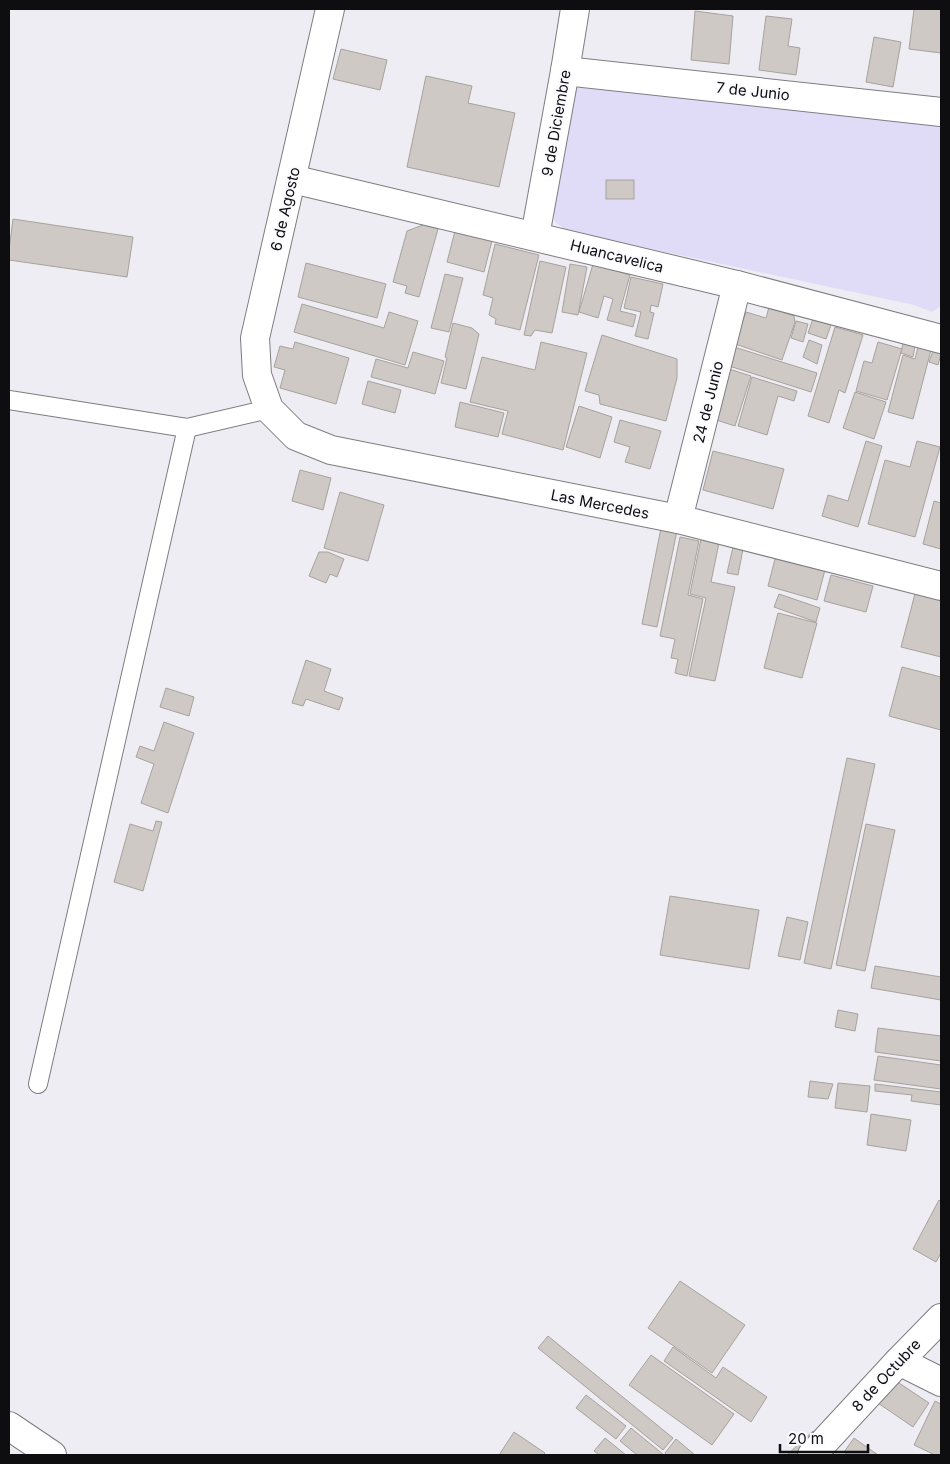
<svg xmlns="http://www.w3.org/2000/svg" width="950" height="1464" font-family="Inter,sans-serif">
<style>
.green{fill:#e0dcf8}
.building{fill:#cec9c4;stroke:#a7a29d}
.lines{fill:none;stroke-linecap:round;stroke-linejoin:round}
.service-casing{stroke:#7e7d83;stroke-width:20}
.minor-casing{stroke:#7e7d83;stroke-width:30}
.tertiary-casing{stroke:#7e7d83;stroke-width:30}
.service{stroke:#fff;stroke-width:18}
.minor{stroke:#fff;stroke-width:28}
.tertiary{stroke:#fff;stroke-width:28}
.labels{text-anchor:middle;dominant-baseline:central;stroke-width:4;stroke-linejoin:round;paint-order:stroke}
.street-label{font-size:15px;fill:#0e0e10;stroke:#fbfafe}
</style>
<rect width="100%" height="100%" fill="#eeedf3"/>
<!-- green -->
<path class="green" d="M 582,83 L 941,121 L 941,306 L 932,312 L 914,305 L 567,231 L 556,223 L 550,212 L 572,90 Z"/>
<!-- building -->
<g class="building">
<path d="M 914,9 L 941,9 L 941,53 L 909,49 Z"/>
<path d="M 695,11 L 733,16 L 729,64 L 691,60 Z"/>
<path d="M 766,16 L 792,19 L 788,46 L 800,48 L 796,75 L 759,70 Z"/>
<path d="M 874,37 L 901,42 L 893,87 L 866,82 Z"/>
<path d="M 341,49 L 387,60 L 380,90 L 333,79 Z"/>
<path d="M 426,76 L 472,86 L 468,103 L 515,113 L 499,187 L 407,167 Z"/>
<rect x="606" y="180" width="28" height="19"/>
<path d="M 13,219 L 133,237 L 127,277 L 9,260 L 9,250 Z"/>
<path d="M 423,225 L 438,229 L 419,297 L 405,293 L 407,286 L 393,282 L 407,231 Z"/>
<path d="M 455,231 L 467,235 L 472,231 L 493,237 L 484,272 L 447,262 Z"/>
<path d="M 495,244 L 539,255 L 520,330 L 495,324 L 496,319 L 489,315 L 493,298 L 483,295 Z"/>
<path d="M 540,261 L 566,267 L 552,333 L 535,330 L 531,336 L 524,335 Z"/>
<path d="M 306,263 L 386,284 L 377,318 L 298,297 Z"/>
<path d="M 570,264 L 587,267 L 578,315 L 562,312 Z"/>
<path d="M 593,264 L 630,275 L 620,311 L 636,315 L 633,327 L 607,320 L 613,299 L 604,296 L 598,318 L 579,312 Z"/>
<path d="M 445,274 L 463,278 L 449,332 L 431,328 Z"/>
<path d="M 631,277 L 663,284 L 658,307 L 651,305 L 650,312 L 654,313 L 648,339 L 635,336 L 641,312 L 624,308 Z"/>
<path d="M 302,304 L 384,328 L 389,312 L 418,321 L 405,365 L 294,332 Z"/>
<path d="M 769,307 L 794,316 L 795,322 L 782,360 L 735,344 L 746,312 L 766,318 Z"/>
<path d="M 814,316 L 832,322 L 826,339 L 808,333 Z"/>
<path d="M 796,321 L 808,324 L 803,342 L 791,338 Z"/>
<path d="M 453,323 L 472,328 L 479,334 L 466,389 L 441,383 L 447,358 L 445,357 Z"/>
<path d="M 835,327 L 863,335 L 845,393 L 839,390 L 829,423 L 808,416 Z"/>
<path d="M 602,335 L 677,359 L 677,378 L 666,421 L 600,404 L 599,395 L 585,391 Z"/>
<path d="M 809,340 L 822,345 L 817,364 L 803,357 Z"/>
<path d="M 295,342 L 349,358 L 336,404 L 280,388 L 285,370 L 274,367 L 280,346 L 293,349 Z"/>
<path d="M 541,342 L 587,353 L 563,450 L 502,434 L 508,411 L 470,402 L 482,357 L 535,370 Z"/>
<path d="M 878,342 L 902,349 L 887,400 L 856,391 L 864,361 L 872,363 Z"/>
<path d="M 903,343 L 915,346 L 913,357 L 901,353 Z"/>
<path d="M 731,346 L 817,373 L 811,392 L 726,365 Z"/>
<path d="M 918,347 L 931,350 L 913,419 L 888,412 L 903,355 L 915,359 Z"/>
<path d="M 933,351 L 941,354 L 938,365 L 929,362 Z"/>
<path d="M 413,352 L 444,361 L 435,394 L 371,377 L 376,359 L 408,368 Z"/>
<path d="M 726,368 L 751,376 L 735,426 L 710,418 Z"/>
<path d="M 752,377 L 797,391 L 794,401 L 778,396 L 767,435 L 738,426 Z"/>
<path d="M 368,381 L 401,390 L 395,413 L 362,404 Z"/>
<path d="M 855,392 L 886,402 L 874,439 L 843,428 Z"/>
<path d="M 460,402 L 504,413 L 498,437 L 455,427 Z"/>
<path d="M 579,406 L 612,417 L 600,458 L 566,447 Z"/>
<path d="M 620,420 L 661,431 L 650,469 L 625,462 L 630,447 L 614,442 Z"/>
<path d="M 866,441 L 882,446 L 858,527 L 822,516 L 828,495 L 848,501 Z"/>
<path d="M 917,441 L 940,447 L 915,537 L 868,524 L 885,460 L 910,467 Z"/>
<path d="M 713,451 L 784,469 L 773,509 L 703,490 Z"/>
<path d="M 300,470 L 331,478 L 323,510 L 292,501 Z"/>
<path d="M 340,492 L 384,505 L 368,561 L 324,548 Z"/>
<path d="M 934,501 L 941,503 L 941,549 L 923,544 Z"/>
<path d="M 661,528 L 677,531 L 657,627 L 642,624 Z"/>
<path d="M 680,537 L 699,541 L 688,595 L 703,599 L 687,676 L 675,673 L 678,659 L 671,658 L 675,639 L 660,636 Z"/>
<path d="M 701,539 L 719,543 L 711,582 L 735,587 L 715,681 L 689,676 L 706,598 L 690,594 Z"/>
<path d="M 733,547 L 743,549 L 738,575 L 727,573 Z"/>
<path d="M 319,552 L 328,552 L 344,559 L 337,577 L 330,574 L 326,583 L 309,576 Z"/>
<path d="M 776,555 L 825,570 L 817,600 L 768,586 Z"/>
<path d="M 831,575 L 873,586 L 866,612 L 824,601 Z"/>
<path d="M 916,590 L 941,597 L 941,657 L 901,647 Z"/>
<path d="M 779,594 L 820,608 L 816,622 L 774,607 Z"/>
<path d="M 778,613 L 817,623 L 802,678 L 764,668 Z"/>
<path d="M 306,660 L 331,669 L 324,691 L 343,698 L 339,710 L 306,699 L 303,706 L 292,703 Z"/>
<path d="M 902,667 L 941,677 L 941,730 L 889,716 Z"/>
<path d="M 166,688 L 194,697 L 189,716 L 160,707 Z"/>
<path d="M 164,722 L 194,733 L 168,813 L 141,803 L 154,764 L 136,757 L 140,746 L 154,751 Z"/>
<path d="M 847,758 L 875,764 L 831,969 L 804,963 Z"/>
<path d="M 156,821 L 162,822 L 143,891 L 114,882 L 130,824 L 153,831 Z"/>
<path d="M 866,824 L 895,830 L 865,971 L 836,965 Z"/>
<path d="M 670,896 L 759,910 L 749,969 L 660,955 Z"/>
<path d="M 787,917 L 808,922 L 800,960 L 778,956 Z"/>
<path d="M 875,966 L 941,977 L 941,1000 L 871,988 Z"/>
<path d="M 838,1010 L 858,1014 L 855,1031 L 835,1027 Z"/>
<path d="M 878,1028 L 941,1036 L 941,1061 L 875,1052 Z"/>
<path d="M 878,1056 L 941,1065 L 941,1089 L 874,1080 Z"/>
<path d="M 810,1081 L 833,1084 L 828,1099 L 808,1097 Z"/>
<path d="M 838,1083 L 870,1086 L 867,1112 L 835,1108 Z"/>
<path d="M 875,1084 L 941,1092 L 941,1105 L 911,1101 L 912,1095 L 875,1091 Z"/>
<path d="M 871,1114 L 911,1120 L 906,1151 L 867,1145 Z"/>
<path d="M 939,1200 L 941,1202 L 941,1253 L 936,1262 L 913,1249 Z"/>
<path d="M 680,1281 L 745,1325 L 712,1373 L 648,1328 Z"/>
<path d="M 548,1336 L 673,1438 L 663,1450 L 538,1348 Z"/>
<path d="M 673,1347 L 716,1378 L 723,1367 L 767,1397 L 751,1422 L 664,1361 Z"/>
<path d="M 651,1355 L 734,1414 L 712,1445 L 629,1385 Z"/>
<path d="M 890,1377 L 929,1403 L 913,1427 L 875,1401 Z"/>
<path d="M 586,1395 L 626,1426 L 616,1439 L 576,1408 Z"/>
<path d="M 935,1401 L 941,1404 L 941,1455 L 935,1455 L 914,1445 Z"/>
<path d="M 631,1428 L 664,1455 L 637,1455 L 620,1441 Z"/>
<path d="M 813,1431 L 823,1441 L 807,1455 L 787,1455 Z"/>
<path d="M 514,1432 L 545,1453 L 543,1455 L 499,1455 Z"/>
<path d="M 605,1438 L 626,1455 L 599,1455 L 594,1451 Z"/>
<path d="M 854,1438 L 878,1455 L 848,1455 L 844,1452 Z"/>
<path d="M 676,1439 L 695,1455 L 666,1455 L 665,1453 Z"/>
</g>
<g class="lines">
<!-- service casing -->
<g class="service-casing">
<g id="service">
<path d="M 9,400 L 187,428 L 269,409"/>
<path d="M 38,1084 L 187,428"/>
</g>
</g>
<!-- minor casing -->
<g class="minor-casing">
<g id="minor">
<path d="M 565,71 L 941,112"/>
<path d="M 292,179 L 737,285 L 941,339"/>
<path d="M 535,236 L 565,71 L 575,9"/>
<path d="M 678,519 L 737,285"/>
<path d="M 899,1361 L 941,1382"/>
<path d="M 9,1426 L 52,1455"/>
<path d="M 812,1455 L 899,1361 L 941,1318"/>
</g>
</g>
<!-- tertiary casing -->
<g class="tertiary-casing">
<path id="tertiary" d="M 330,9 L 255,338 L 257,375 L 269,409 L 296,436 L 331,450 L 678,519 L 941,586"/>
</g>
<!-- service -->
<use href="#service" class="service"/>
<!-- minor -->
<use href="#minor" class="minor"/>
<!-- tertiary -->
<use href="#tertiary" class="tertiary"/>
</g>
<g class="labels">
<!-- street labels -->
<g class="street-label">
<text transform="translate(753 91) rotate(6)">7 de Junio</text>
<text transform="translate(556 123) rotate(-80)">9 de Diciembre</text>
<text transform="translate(285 209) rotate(-77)">6 de Agosto</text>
<text transform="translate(617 256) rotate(14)">Huancavelica</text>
<text transform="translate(708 402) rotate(-76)">24 de Junio</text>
<text transform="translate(600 504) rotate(11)">Las Mercedes</text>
<text transform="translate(886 1375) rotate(-47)">8 de Octubre</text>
</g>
</g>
<!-- border -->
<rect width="950" height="1464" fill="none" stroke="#0e0e10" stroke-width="20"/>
<!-- scale -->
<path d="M780 1444v8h88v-8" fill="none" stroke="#0e0e10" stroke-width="2.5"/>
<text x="788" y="1444" font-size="15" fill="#0e0e10" stroke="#fbfafe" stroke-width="4" paint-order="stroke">20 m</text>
</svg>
